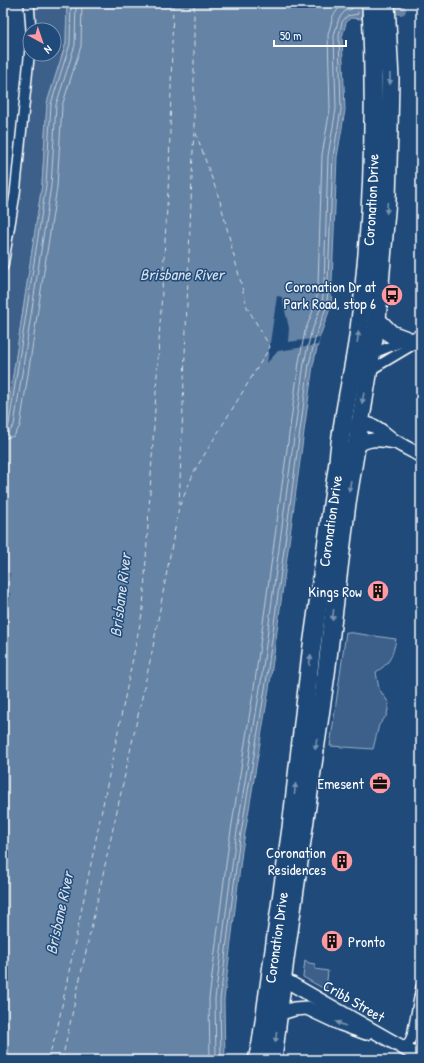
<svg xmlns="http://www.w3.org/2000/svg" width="424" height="1063" font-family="'Patrick Hand',sans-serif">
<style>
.green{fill:#3c618b;stroke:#9eb0c5}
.water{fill:#6583a4;stroke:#a3b5c8}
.pier{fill:#1f4a7a}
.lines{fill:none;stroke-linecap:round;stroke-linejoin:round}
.shore{stroke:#c1cddb;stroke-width:1}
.canal{stroke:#6583a4;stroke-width:10}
.ferry{stroke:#d8e0e8;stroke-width:1;stroke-dasharray:5 4;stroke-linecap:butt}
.street-casing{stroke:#fff;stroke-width:12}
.secondary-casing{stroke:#fff;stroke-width:16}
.highway-casing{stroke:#fff;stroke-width:20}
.street{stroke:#1f4a7a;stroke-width:9}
.secondary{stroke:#1f4a7a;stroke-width:13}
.highway{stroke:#1f4a7a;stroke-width:17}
.oneway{fill:#7992af}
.labels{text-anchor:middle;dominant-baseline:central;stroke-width:3;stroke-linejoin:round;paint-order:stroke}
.street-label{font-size:15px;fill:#fff;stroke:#1f4a7a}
.poi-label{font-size:15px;fill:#fff;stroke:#1f4a7a;text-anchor:end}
.water-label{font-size:16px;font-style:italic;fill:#d8e0e8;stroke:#1f4a7a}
</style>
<rect width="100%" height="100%" fill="#1f4a7a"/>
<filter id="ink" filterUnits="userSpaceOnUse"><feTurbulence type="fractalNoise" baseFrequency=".025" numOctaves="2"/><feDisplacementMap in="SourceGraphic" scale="8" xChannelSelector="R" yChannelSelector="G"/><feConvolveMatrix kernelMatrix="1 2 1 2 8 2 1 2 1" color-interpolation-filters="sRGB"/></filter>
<g filter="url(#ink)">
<!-- green -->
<g class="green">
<path d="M 33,3 L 67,3 L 66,43 L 47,103 L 42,185 L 3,442 L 3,203 L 9,203 L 30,33 L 30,54 L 54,54 L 54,30 L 30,30 Z"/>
<path d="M 346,632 L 396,639 C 393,655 390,664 376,672 L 379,689 L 389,703 L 387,715 L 379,725 L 373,749 L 330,746 Z"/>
<path d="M 305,960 L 309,963 L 315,964 L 315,969 L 328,971 L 326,990 L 303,977 Z"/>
</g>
<!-- water -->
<path class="water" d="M 67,3 L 361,3 L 362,19 L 350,18 L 346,23 L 342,37 L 345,110 L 337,157 L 331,306 L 320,336 L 313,365 L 270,683 L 242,851 L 224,1000 L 225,1060 L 3,1060 L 3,442 L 42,185 L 47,103 L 66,43 Z"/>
<!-- pier -->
<g class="pier">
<path d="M 277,296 L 282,297 L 289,328 L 288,342 L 320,338 L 318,345 L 278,351 L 267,363 Z"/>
<path d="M 3,572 L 10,573 L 9,581 L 5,581 L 4,591 L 10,593 L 8,611 L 3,611 Z"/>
</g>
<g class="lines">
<!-- shore -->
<g class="shore">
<path d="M 3,428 L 7,428 L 9,424 L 46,185 L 51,104 L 70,44 L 71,3"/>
<path d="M 3,433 L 10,431 L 14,425 L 51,186 L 56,105 L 75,45 L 76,3"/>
<path d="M 3,439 L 14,436 L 20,426 L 57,187 L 62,106 L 81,46 L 82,3"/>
<path d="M 210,1060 L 209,999 L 228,849 L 255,681 L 299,362 L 305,331 L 316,303 L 318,286 L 322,155 L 330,109 L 328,35 L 333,16 L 339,8 L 347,3"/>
<path d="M 216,1060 L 215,999 L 234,850 L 261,682 L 304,363 L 311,333 L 322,304 L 324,286 L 328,156 L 336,109 L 334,36 L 339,18 L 345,11 L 352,9 L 353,3"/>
<path d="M 221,1060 L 220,1000 L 238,851 L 266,683 L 309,364 L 316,335 L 327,305 L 333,156 L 341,110 L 339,36 L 342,22 L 347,16 L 358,14 L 358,3"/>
</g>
<!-- canal -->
<path class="canal" d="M 362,9 L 401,10"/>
<!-- ferry -->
<g class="ferry">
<path d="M 180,505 L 195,470 L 270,347 L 247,307 L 220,201 L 194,128"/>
<path d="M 48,1060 L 57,1030 L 143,609 L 169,174 L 173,3"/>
<path d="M 62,1060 L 152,652 L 179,507 L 194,126 L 194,3"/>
</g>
<!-- street casing -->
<g class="street-casing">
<g id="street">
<path d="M 29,3 L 31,30"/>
<path d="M 3,266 L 15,194 L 30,48"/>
<path d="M 369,355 L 421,334"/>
<path d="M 369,371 L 421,340"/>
<path d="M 406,1049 L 412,1036 L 421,987"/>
</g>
</g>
<!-- secondary casing -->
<g class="secondary-casing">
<g id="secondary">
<path d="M 353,428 C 372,417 382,433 396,442 C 404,447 413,451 421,456"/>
<path d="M 355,448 C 367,437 380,439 395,442"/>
<path d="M 276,975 L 421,1058"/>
<path d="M 278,1014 L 294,1009 L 307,1008 L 341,1024 L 366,1033"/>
</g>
</g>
<!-- highway casing -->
<g class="highway-casing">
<g id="highway">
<path d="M 377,320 L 391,334 L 407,340"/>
<path id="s1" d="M 257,1060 L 261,1043 L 291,828 L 311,653 L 338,462 C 341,420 352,379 358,337 C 373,227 376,114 371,3"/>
<path d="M 273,1060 L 285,959 L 326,674 L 347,503 L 377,320 L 387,199 L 389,130 L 390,79 L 386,3"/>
</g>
</g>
<!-- street -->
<use href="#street" class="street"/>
<!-- secondary -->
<use href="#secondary" class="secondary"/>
<!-- highway -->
<use href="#highway" class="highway"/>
</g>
<!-- one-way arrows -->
<defs><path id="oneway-solid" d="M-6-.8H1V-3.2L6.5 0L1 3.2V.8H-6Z"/></defs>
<g class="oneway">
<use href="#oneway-solid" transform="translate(390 79) rotate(89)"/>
<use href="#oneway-solid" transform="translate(387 208) rotate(94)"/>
<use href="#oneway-solid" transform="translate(358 337) rotate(-82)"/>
<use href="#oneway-solid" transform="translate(363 398) rotate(100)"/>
<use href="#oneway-solid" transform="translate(350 486) rotate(98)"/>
<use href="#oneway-solid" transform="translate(333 615) rotate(97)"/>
<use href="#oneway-solid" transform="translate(310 660) rotate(-83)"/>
<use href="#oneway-solid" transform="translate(316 744) rotate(98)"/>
<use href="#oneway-solid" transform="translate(295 789) rotate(-84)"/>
<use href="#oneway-solid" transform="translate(341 1024) rotate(-156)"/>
<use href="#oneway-solid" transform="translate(276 1037) rotate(97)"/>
</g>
</g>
<!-- icons -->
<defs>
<g id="bus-disc" transform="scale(1.15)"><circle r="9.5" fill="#ff9aa2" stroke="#1f4a7a"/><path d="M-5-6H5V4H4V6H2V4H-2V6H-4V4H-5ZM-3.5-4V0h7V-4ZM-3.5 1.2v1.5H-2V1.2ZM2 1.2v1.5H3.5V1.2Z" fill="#111"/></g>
<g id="building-disc" transform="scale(1.15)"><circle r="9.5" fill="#ff9aa2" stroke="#1f4a7a"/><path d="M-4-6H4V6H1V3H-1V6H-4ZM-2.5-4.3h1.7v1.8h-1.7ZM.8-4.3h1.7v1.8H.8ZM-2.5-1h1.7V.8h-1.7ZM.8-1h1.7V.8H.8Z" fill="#111"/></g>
<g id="office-disc" transform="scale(1.15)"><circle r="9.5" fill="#ff9aa2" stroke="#1f4a7a"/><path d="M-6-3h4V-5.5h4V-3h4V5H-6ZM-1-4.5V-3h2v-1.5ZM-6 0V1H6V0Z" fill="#111"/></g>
</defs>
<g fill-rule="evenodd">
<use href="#bus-disc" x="392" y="295"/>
<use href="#building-disc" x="378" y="591"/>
<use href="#office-disc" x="380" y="783"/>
<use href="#building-disc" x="342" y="861"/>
<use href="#building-disc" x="332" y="941"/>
</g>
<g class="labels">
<!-- street labels -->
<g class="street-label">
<text stroke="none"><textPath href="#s1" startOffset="868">Coronation Drive</textPath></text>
<text stroke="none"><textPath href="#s1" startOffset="544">Coronation Drive</textPath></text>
<text stroke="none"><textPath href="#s1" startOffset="124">Coronation Drive</textPath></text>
<text transform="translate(354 1001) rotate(30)">Cribb Street</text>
</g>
<!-- poi labels -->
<g class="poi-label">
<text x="376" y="286">Coronation Dr at<tspan x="376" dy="17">Park Road, stop 6</tspan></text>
<text x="362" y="591">Kings Row</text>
<text x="364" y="783">Emesent</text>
<text x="326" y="852">Coronation<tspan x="326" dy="17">Residences</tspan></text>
<text x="348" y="941" text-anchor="start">Pronto</text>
</g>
<!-- water labels -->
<g class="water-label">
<text x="182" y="274">Brisbane River</text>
<text transform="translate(120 595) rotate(-83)">Brisbane River</text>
<text transform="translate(59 913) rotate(-78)">Brisbane River</text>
</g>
</g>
<!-- margin -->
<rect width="424" height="1063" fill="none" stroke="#1f4a7a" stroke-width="16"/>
<rect x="8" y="8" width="408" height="1047" fill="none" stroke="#fff" stroke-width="1.5" filter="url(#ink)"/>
<!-- north arrow -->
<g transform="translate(42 42) rotate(140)"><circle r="19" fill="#1f4a7a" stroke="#7992af"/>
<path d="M0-3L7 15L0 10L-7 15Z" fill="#ff9aa2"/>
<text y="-6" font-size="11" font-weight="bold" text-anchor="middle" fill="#ffffff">N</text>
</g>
<!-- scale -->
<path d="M274 40v6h72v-6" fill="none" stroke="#ffffff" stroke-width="2"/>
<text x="280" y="40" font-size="12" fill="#ffffff" stroke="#1f4a7a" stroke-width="3" paint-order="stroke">50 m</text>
</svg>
